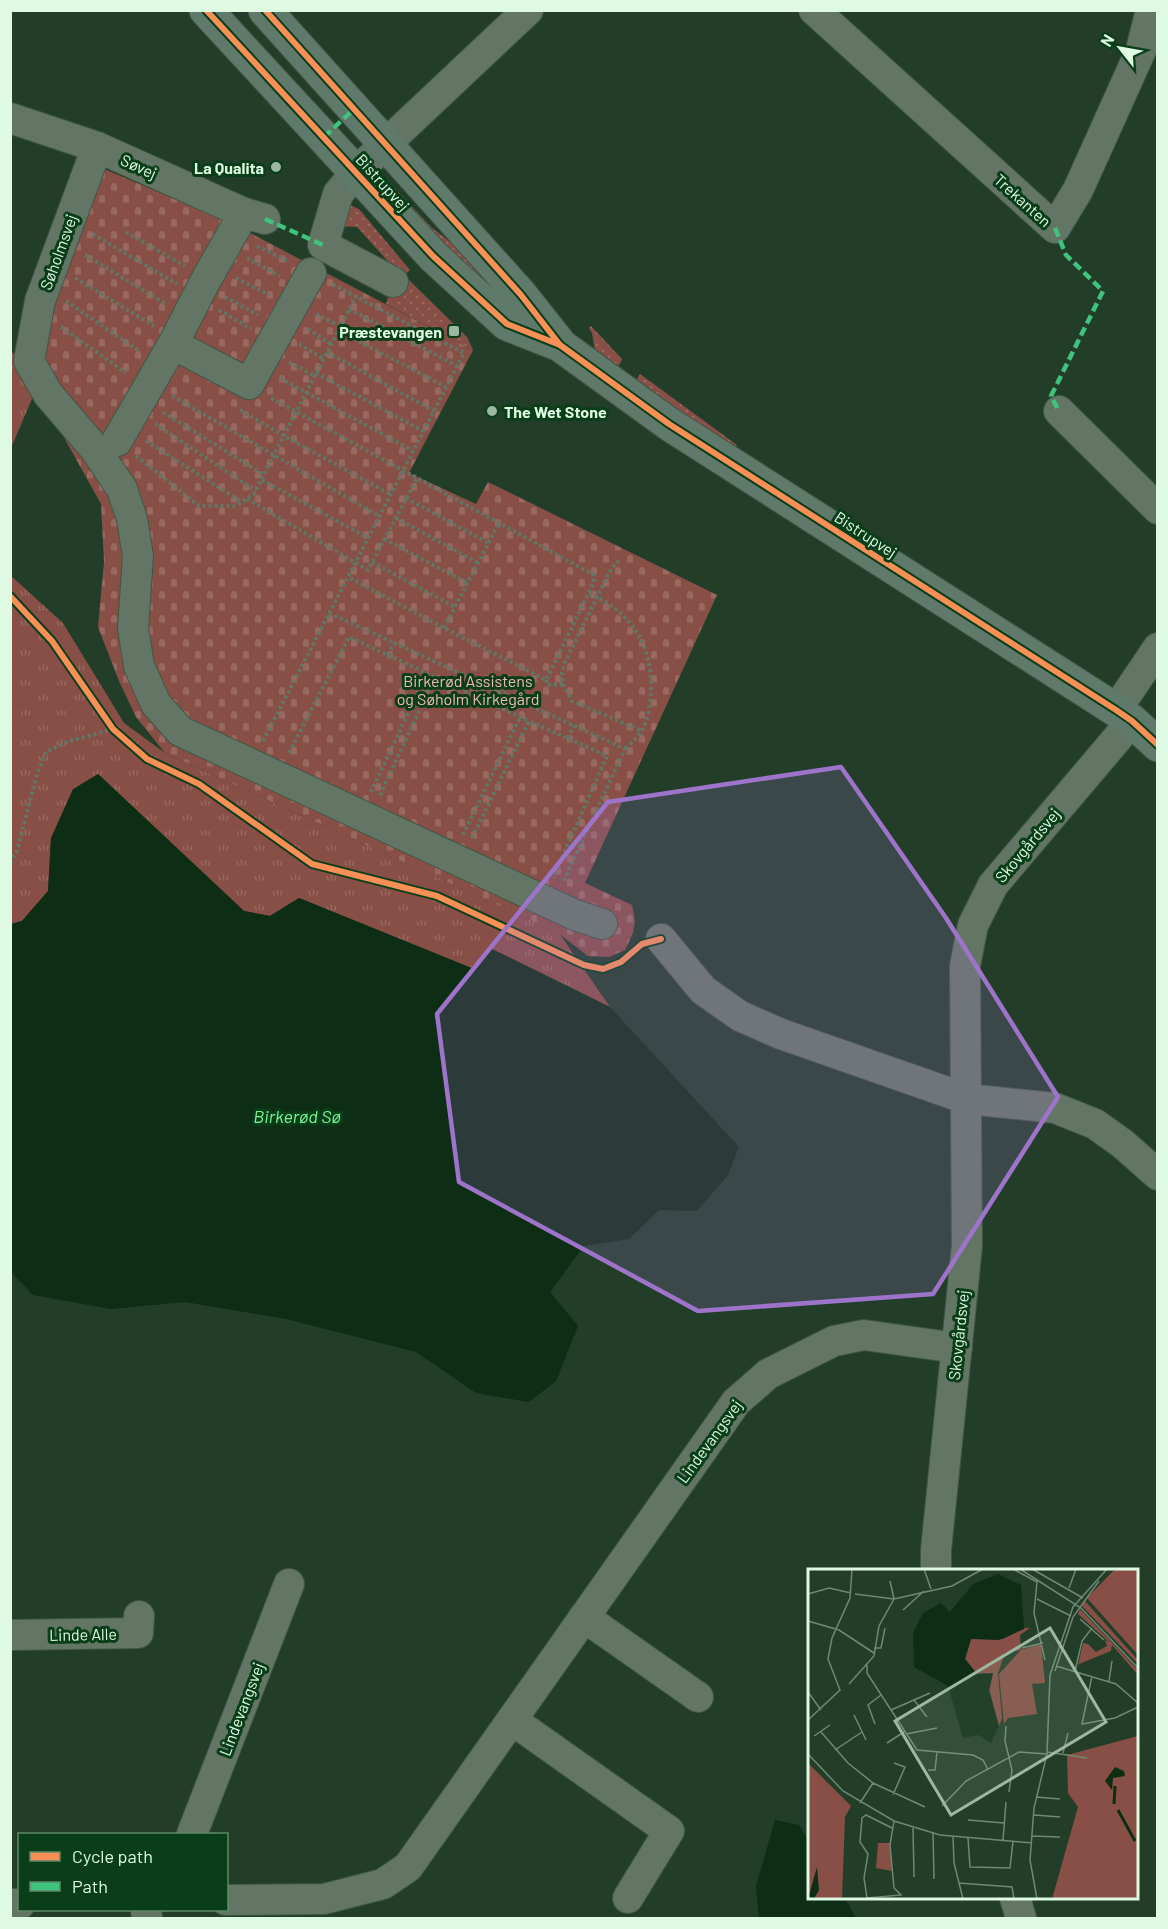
<svg xmlns="http://www.w3.org/2000/svg" width="1168" height="1929" font-family="Barlow,sans-serif">
<style>
.grass{fill:url(#grass-dots)}
.cemetery{fill:url(#cemetery-stones)}
.park{fill:url(#park-tufts)}
.water{fill:#0e2d15}
.lines{fill:none;stroke-linecap:round;stroke-linejoin:round}
.minor-casing{stroke:#415746;stroke-width:32}
.major-casing{stroke:#415746;stroke-width:35}
.path{stroke:#637666;stroke-width:4;stroke-dasharray:3 3;stroke-linecap:butt}
.minor{stroke:#637665;stroke-width:30}
.major{stroke:#5f796a;stroke-width:33}
.quiet{stroke:#40c37c;stroke-width:4.5;stroke-dasharray:9 4.5;stroke-linecap:butt}
.cycleway-casing{stroke:#093e19;stroke-width:10}
.cycleway{stroke:#f78f57;stroke-width:6}
.marked{fill:#9e74cb;fill-opacity:0.2;stroke:#9e74cb;stroke-width:4.5;stroke-linejoin:round}
.poi-dot{fill:#9db8a1;stroke:#093e19;stroke-width:2}
.labels{text-anchor:middle;dominant-baseline:central;stroke-width:6;stroke-linejoin:round;paint-order:stroke}
.street-label{font-size:16px;fill:#dffae2;stroke:#093e19}
.poi-label{font-size:16px;font-weight:bold;fill:#dffae2;stroke:#093e19;text-anchor:end}
.park-label{font-size:16px;fill:#f3b8af;stroke:#093e19}
.water-label{font-size:18px;font-style:italic;fill:#7bf594;stroke:#093e19}
.inset-river{fill:none;stroke:#0e2d15;stroke-width:3}
.inset-road{fill:none;stroke:#6e8973;stroke-width:1.5}
.view{fill:#9db8a1;fill-opacity:0.15;stroke:#9db8a1;stroke-width:3}
.inset-edge{fill:none;stroke:#dffae2;stroke-width:3}
</style>
<defs>
<pattern id="grass-dots" width="8" height="8" patternUnits="userSpaceOnUse" patternTransform="scale(1.5)"><rect width="8" height="8" fill="#874f45"/><path d="M2 2h.1M6 6h.1" fill="none" stroke="#986960" stroke-width="1.8" stroke-linecap="round"/></pattern>
<pattern id="cemetery-stones" width="16" height="16" patternUnits="userSpaceOnUse" patternTransform="scale(1.5)"><rect width="16" height="16" fill="#874f45"/><path d="M2 7V4a2 2 0 0 1 4 0v3zM10 15v-3a2 2 0 0 1 4 0v3z" fill="#986960"/></pattern>
<pattern id="park-tufts" width="24" height="20" patternUnits="userSpaceOnUse" patternTransform="scale(1.5)"><rect width="24" height="20" fill="#874f45"/><path d="M3 7l-1-3M5 7V3M7 7l1-3M15 17l-1-3M17 17v-4M19 17l1-3" fill="none" stroke="#986960"/></pattern>
</defs>
<rect width="100%" height="100%" fill="#223e29"/>
<!-- grass -->
<g class="grass">
<path d="M 388,181 L 431,227 L 477,263 L 514,308 L 437,241 L 386,183 Z"/>
<path d="M 347,204 L 359,209 L 410,270 L 402,277 L 357,227 L 338,226 Z"/>
<path d="M 406,277 L 467,337 L 473,350 L 386,304 L 391,287 Z"/>
<path d="M 591,326 L 622,359 L 620,364 L 616,367 L 595,351 L 592,333 L 589,328 Z"/>
<path d="M 640,374 L 737,445 L 734,448 L 636,381 Z"/>
</g>
<!-- cemetery -->
<path class="cemetery" d="M 102,168 L 231,223 L 473,350 L 409,473 L 476,504 L 488,482 L 717,595 L 585,883 L 632,905 L 635,921 L 633,933 L 625,950 L 609,957 L 588,956 L 558,933 L 165,753 L 136,717 L 119,681 L 98,627 L 104,562 L 101,504 L 56,423 L 40,380 L 47,325 Z"/>
<!-- park -->
<g class="park">
<path d="M 11,351 L 40,380 L 11,448 Z"/>
<path d="M 10,575 L 63,623 L 124,723 L 165,753 L 559,933 L 610,1007 L 492,949 L 472,968 L 299,898 L 270,916 L 244,911 L 98,774 L 51,838 L 48,891 L 22,921 L 11,924 Z"/>
</g>
<!-- water -->
<g class="water">
<path d="M 98,774 L 244,911 L 270,916 L 299,898 L 471,968 L 492,949 L 610,1007 L 739,1147 L 728,1175 L 697,1211 L 659,1210 L 629,1239 L 584,1246 L 550,1292 L 578,1326 L 556,1381 L 529,1402 L 476,1393 L 416,1352 L 286,1319 L 185,1302 L 111,1309 L 33,1295 L 11,1272 L 11,924 L 22,921 L 48,891 L 51,838 L 73,789 Z"/>
<path d="M 775,1820 L 799,1825 L 809,1842 L 810,1898 L 845,1898 L 856,1918 L 759,1918 L 756,1886 Z"/>
</g>
<g class="lines">
<!-- minor casing -->
<g class="minor-casing">
<g id="minor">
<path d="M 814,10 L 1055,228 L 1078,190 L 1141,50 L 1151,10"/>
<path d="M 10,118 L 97,147 L 244,213 L 265,219"/>
<path d="M 97,147 L 40,301 L 29,361 L 48,394 L 95,449 L 122,489 L 132,519 L 138,556 L 133,628 L 139,666 L 156,704 L 180,731 L 575,915 L 602,924"/>
<path d="M 393,282 L 323,245 L 338,194 L 356,172 L 528,10"/>
<path d="M 173,344 L 249,384 L 311,273"/>
<path d="M 1059,411 L 1158,509"/>
<path d="M 117,441 L 173,344 L 207,278 L 244,213"/>
<path d="M 1116,710 L 1158,648"/>
<path d="M 661,939 L 703,990 L 740,1016 L 781,1034 L 967,1099 L 1055,1108 L 1095,1124 L 1123,1144 L 1158,1175"/>
<path d="M 936,1570 L 936,1550 L 967,1246 L 965,966 L 973,925 L 993,885 L 1132,721"/>
<path d="M 584,1617 L 698,1697"/>
<path d="M 10,1635 L 138,1633 L 139,1616"/>
<path d="M 512,1720 L 669,1831 L 628,1898"/>
<path d="M 192,1834 L 289,1584"/>
<path d="M 1015,1898 L 1021,1918"/>
<path d="M 226,1900 L 324,1899 L 383,1884 L 408,1867 L 736,1402 L 768,1374 L 834,1341 L 864,1335 L 957,1348"/>
<path d="M 10,1904 L 20,1904"/>
<path d="M 146,1910 L 147,1918"/>
</g>
</g>
<!-- major casing -->
<g class="major-casing">
<g id="major">
<path d="M 206,10 L 433,256 L 507,324 L 560,345 L 669,424 L 1116,710 L 1132,721 L 1158,745"/>
<path d="M 265,10 L 521,295 L 559,343"/>
</g>
</g>
<!-- path -->
<g class="path">
<path d="M 126,232 L 185,266"/>
<path d="M 93,234 L 177,284"/>
<path d="M 257,246 L 288,261"/>
<path d="M 85,255 L 166,304"/>
<path d="M 247,258 L 280,276"/>
<path d="M 75,278 L 154,326"/>
<path d="M 236,278 L 269,295"/>
<path d="M 225,297 L 258,315"/>
<path d="M 66,301 L 139,351"/>
<path d="M 349,309 L 457,366"/>
<path d="M 219,310 L 251,329"/>
<path d="M 316,314 L 340,326"/>
<path d="M 61,327 L 126,373"/>
<path d="M 308,329 L 331,344"/>
<path d="M 338,330 L 446,387"/>
<path d="M 299,344 L 324,359"/>
<path d="M 327,352 L 434,411"/>
<path d="M 289,362 L 315,376"/>
<path d="M 316,373 L 423,431"/>
<path d="M 280,378 L 413,451"/>
<path d="M 172,396 L 379,516"/>
<path d="M 271,398 L 594,575 L 594,582 L 546,680 L 444,628 L 348,577"/>
<path d="M 240,410 L 284,436 L 390,494"/>
<path d="M 163,412 L 264,475"/>
<path d="M 155,424 L 256,491"/>
<path d="M 146,441 L 242,502"/>
<path d="M 136,456 L 199,506 L 236,506 L 254,494 L 356,296"/>
<path d="M 262,480 L 368,538"/>
<path d="M 406,498 L 488,543"/>
<path d="M 247,499 L 368,570 L 417,479"/>
<path d="M 396,518 L 478,563"/>
<path d="M 384,539 L 467,583"/>
<path d="M 372,562 L 455,607"/>
<path d="M 589,593 C 631,612 653,645 651,692 C 650,705 648,721 641,732 C 637,738 630,744 625,749"/>
<path d="M 329,613 L 625,749 L 563,883"/>
<path d="M 444,628 L 499,523"/>
<path d="M 388,655 L 394,643"/>
<path d="M 546,680 L 547,685 L 563,684 L 562,673 L 565,662 L 609,573 L 615,564 L 619,561"/>
<path d="M 563,684 L 572,701 L 642,731"/>
<path d="M 479,698 L 485,685"/>
<path d="M 568,738 L 574,725"/>
<path d="M 263,741 L 464,353 L 332,284"/>
<path d="M 289,753 L 349,637 L 529,721"/>
<path d="M 371,792 L 427,673"/>
<path d="M 380,795 L 435,677"/>
<path d="M 463,835 L 520,717"/>
<path d="M 472,838 L 529,721 L 607,756 L 553,878"/>
<path d="M 10,863 L 17,851 L 37,774 L 46,752 L 67,742 L 113,729"/>
</g>
<!-- minor -->
<use href="#minor" class="minor"/>
<!-- major -->
<use href="#major" class="major"/>
<!-- quiet -->
<g class="quiet">
<path d="M 324,137 L 353,110"/>
<path d="M 265,219 L 323,245"/>
<path d="M 1055,228 L 1066,255 L 1103,291 L 1051,396 L 1059,411"/>
</g>
<!-- cycleway casing -->
<g class="cycleway-casing">
<g id="cycleway">
<path d="M 206,10 L 433,256 L 507,324 L 560,345 L 669,424 L 1116,710 L 1132,721 L 1158,745"/>
<path d="M 265,10 L 521,295 L 560,345"/>
<path d="M 10,596 L 52,641 L 113,729 L 147,759 L 199,784 L 312,864 L 437,896 L 584,965 L 603,969 L 621,962 L 642,944 L 661,939"/>
</g>
</g>
<!-- cycleway -->
<use href="#cycleway" class="cycleway"/>
</g>
<!-- marked area -->
<path class="marked" d="M 841,767 L 946,918 L 1058,1097 L 933,1294 L 698,1311 L 459,1182 L 437,1014 L 608,802 Z"/>
<!-- markers -->
<g class="poi-dot">
<circle cx="276" cy="167" r="6"/>
<rect x="448" y="325" width="12" height="12" rx="3"/>
<circle cx="492" cy="411" r="6"/>
</g>
<g class="labels">
<!-- street labels -->
<g class="street-label">
<text transform="translate(139 166) rotate(24)">Søvej</text>
<text transform="translate(383 182) rotate(48)">Bistrupvej</text>
<text transform="translate(1023 200) rotate(42)">Trekanten</text>
<text transform="translate(58 252) rotate(-70)">Søholmsvej</text>
<text transform="translate(866 534) rotate(33)">Bistrupvej</text>
<text transform="translate(1027 845) rotate(-50)">Skovgårdsvej</text>
<text transform="translate(958 1335) rotate(-84)">Skovgårdsvej</text>
<text transform="translate(709 1441) rotate(-54)">Lindevangsvej</text>
<text transform="translate(83 1634) rotate(-1)">Linde Alle</text>
<text transform="translate(241 1709) rotate(-69)">Lindevangsvej</text>
</g>
<!-- poi labels -->
<g class="poi-label">
<text x="264" y="167">La Qualita</text>
<text x="442" y="331">Præstevangen</text>
<text x="504" y="411" text-anchor="start">The Wet Stone</text>
</g>
<!-- park labels -->
<g class="park-label">
<text x="468" y="680">Birkerød Assistens<tspan x="468" dy="18">og Søholm Kirkegård</tspan></text>
</g>
<!-- water labels -->
<g class="water-label">
<text x="297" y="1116">Birkerød Sø</text>
</g>
</g>
<!-- overview -->
<g transform="translate(808 1569)">
<rect width="330" height="330" fill="#223e29"/>
<path d="M 277,32 L 330,91 L 330,95 L 274,37 ZM 272,40 L 330,101 L 330,106 L 304,76 L 303,82 L 271,95 L 269,101 L 275,74 L 280,75 L 275,70 L 288,83 L 299,77 L 297,71 L 301,73 L 270,45 ZM 0,194 L 43,237 L 37,248 L 34,330 L 0,330 Z" fill="#874f45"/>
<path d="M 233,75 L 237,114 L 224,115 L 229,145 L 200,149 L 196,155 L 191,105 L 213,81 Z" fill="#874f45"/>
<path d="M 216,59 L 222,59 L 212,66 L 213,81 L 197,84 L 190,104 L 194,149 L 191,157 L 177,104 L 169,105 L 157,90 L 163,70 L 195,70 ZM 330,167 L 330,330 L 244,330 L 270,238 L 260,224 L 259,186 ZM 70,274 L 82,274 L 84,302 L 68,299 Z" fill="#874f45"/>
<path d="M 307,0 L 330,0 L 330,86 L 279,29 Z" fill="#874f45"/>
<path d="M 190,5 L 213,16 L 216,60 L 191,71 L 163,70 L 157,90 L 169,105 L 185,104 L 181,123 L 191,157 L 183,174 L 170,166 L 155,169 L 140,117 L 106,98 L 105,64 L 115,44 L 133,34 L 142,43 L 165,15 ZM 307,198 L 316,202 L 317,207 L 305,209 L 304,221 L 297,212 ZM 9,298 L 11,321 L 6,330 L 0,330 Z" fill="#0e2d15"/>
<path class="inset-river" d="M 306,235 L 307,217M 310,241 L 327,272"/>
<path class="inset-road" d="M 116,0 L 123,20M 205,0 L 229,13 L 226,44 L 237,91M 212,0 L 273,39 L 330,99M 224,0 L 275,29M 261,19 L 268,0M 0,25 L 21,19 L 43,24M 47,25 L 86,30 L 144,17 L 175,0M 229,30 L 263,47M 95,41 L 116,22M 272,50 L 296,71M 0,52 L 31,61 L 66,84M 66,79 L 73,79 L 77,59M 214,79 L 235,74M 59,96 L 59,104 L 109,181 L 165,186 L 175,191 L 180,201M 248,97 L 308,115 L 330,134M 247,102 L 265,48 L 291,12M 267,102 L 274,72 L 284,59M 284,107 L 274,155 L 307,149 L 330,138M 301,112 L 304,92M 41,115 L 66,87 L 71,57 L 86,30 L 82,12M 0,123 L 13,141M 106,131 L 119,148M 83,141 L 122,124M 46,146 L 58,171M 0,151 L 32,121 L 20,90 L 24,69 L 42,29 L 44,0M 67,155 L 60,136 L 73,126M 198,157 L 197,172 L 204,201 L 201,223M 13,163 L 40,194 L 65,214 L 117,238M 98,165 L 129,159M 6,167 L 22,156M 79,174 L 96,163M 27,181 L 54,163M 239,183 L 279,189M 255,184 L 260,164M 0,185 L 35,222 L 86,252 L 132,266 L 224,274M 120,201 L 127,201 L 129,183M 85,226 L 97,198 L 86,194M 228,228 L 252,230M 52,234 L 65,214M 134,237 L 158,212 L 211,183 L 239,185M 226,246 L 252,248M 160,251 L 196,254M 84,259 L 58,246 L 54,249 L 52,273 L 60,285 L 56,309 L 59,329 L 93,326 L 86,319 L 82,276 L 86,252M 105,259 L 106,308M 125,264 L 126,310M 145,267 L 146,294 L 155,330M 224,267 L 252,268M 160,269 L 162,298 L 202,299 L 205,272M 195,271 L 198,233M 151,314 L 204,318 L 206,330M 229,330 L 222,291 L 226,239 L 239,185 L 242,106 L 265,38 L 299,0"/>
<path class="view" d="M 242,59 L 298,153 L 143,246 L 87,152 Z"/>
<rect width="330" height="330" class="inset-edge"/>
</g>
<!-- border -->
<rect width="1168" height="1929" fill="none" stroke="#dffae2" stroke-width="24"/>
<!-- legend -->
<rect x="18" y="1833" width="210" height="78" fill="#093e19" stroke="#5f8969" stroke-width="1.5"/>
<rect x="30" y="1852" width="30" height="9" fill="#f78f57" stroke="#5f8969" stroke-width="1.5"/>
<text x="72" y="1863" font-size="18" fill="#dffae2">Cycle path</text>
<rect x="30" y="1882" width="30" height="9" fill="#40c37c" stroke="#5f8969" stroke-width="1.5"/>
<text x="72" y="1893" font-size="18" fill="#dffae2">Path</text>
<!-- north arrow -->
<g transform="translate(1120 48) rotate(301)" stroke="#093e19" stroke-width="4.5" paint-order="stroke">
<path d="M0-4.5L10 22L0 15L-10 22Z" fill="#dffae2"/>
<text y="-9" font-size="16" font-weight="bold" text-anchor="middle" fill="#dffae2">N</text>
</g>
</svg>
